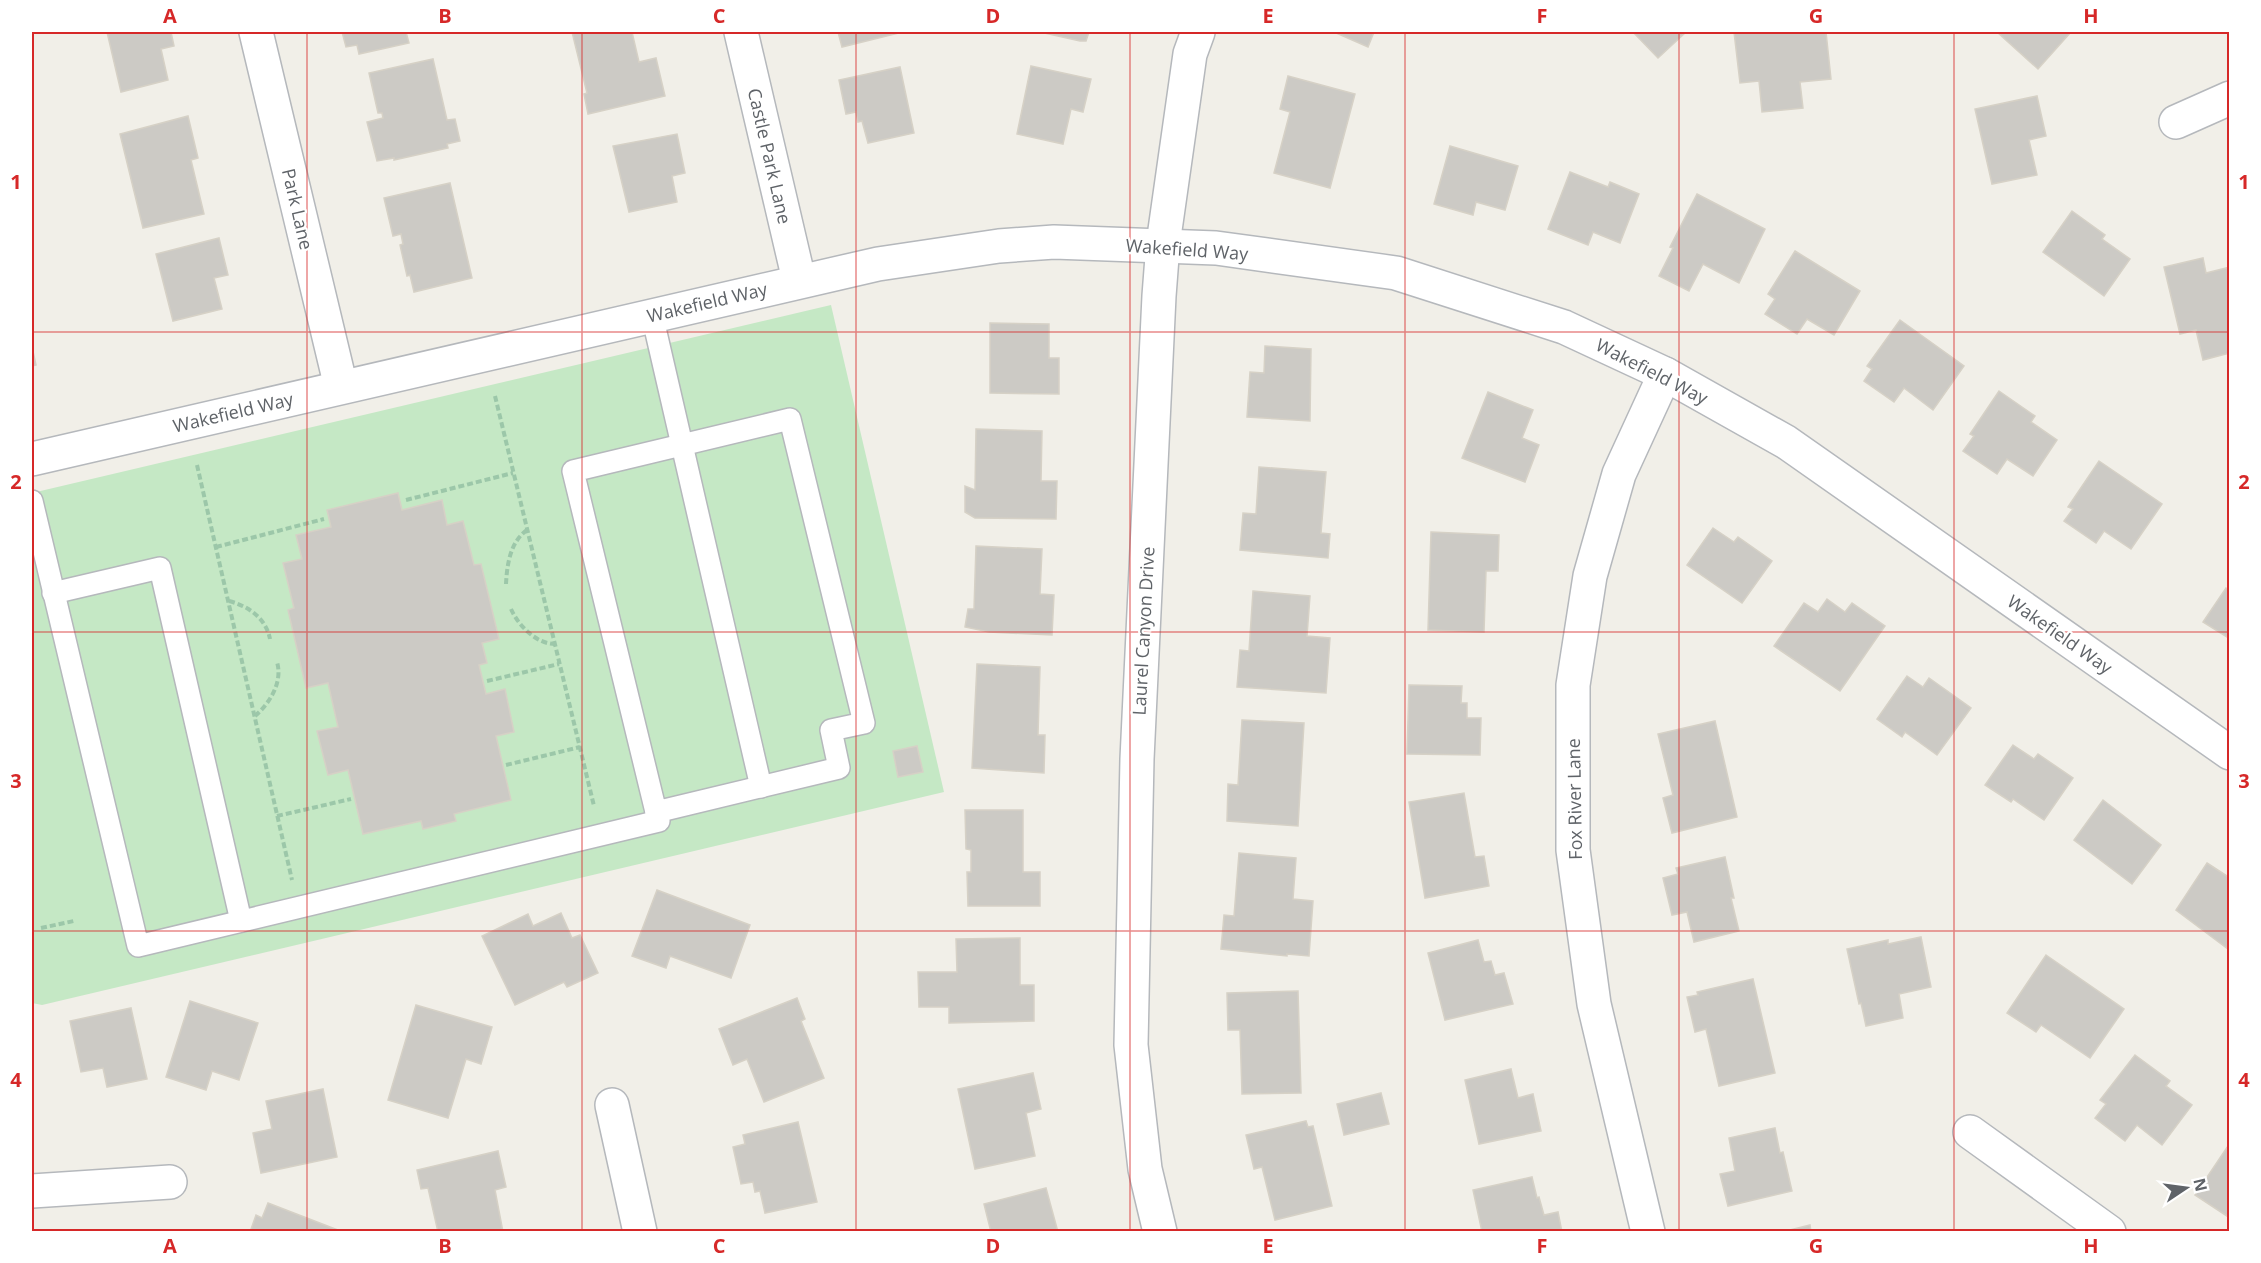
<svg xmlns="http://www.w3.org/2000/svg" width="2261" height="1263" font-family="'Open Sans',sans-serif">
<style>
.green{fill:#c5e8c5}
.building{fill:#cccac5;stroke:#d6d1c6;stroke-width:1.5}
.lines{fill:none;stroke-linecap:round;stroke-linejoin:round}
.service-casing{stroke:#b5b8bc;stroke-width:24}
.minor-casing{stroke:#b5b8bc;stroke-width:36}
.path{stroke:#9cc7a9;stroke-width:4;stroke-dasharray:6 3;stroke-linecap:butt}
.service{stroke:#fff;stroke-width:21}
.minor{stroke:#fff;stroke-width:33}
.grid{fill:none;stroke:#d62828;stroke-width:1.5;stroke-opacity:0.55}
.labels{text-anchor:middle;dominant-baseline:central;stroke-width:4.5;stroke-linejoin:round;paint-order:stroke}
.street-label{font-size:18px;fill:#5f6368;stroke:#fff}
.neatline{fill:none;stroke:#d62828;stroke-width:2}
.grid-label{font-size:20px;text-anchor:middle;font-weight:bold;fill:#d62828}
</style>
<rect width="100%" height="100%" fill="#f1efe8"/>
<!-- green -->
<path class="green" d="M 831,305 L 944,792 L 42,1005 L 32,1003 L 32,493 Z"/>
<!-- building -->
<g class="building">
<path d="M 107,32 L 171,32 L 174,46 L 161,49 L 168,80 L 121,92 Z"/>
<path d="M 342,32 L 406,32 L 409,43 L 359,54 L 357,45 L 346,47 Z"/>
<path d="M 572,32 L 632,32 L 639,62 L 656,58 L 665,96 L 588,114 L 584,94 L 587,93 Z"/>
<path d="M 838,32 L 899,32 L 899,33 L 842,47 Z"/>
<path d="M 1040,32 L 1089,32 L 1086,41 L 1080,41 Z"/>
<path d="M 1334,32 L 1374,32 L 1368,47 Z"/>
<path d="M 1633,32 L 1686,32 L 1658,58 Z"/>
<path d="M 1734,32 L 1826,32 L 1831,79 L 1800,82 L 1803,108 L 1762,112 L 1759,81 L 1740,83 Z"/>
<path d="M 1997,32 L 2071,32 L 2038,69 Z"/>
<path d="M 433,59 L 447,120 L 455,119 L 460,141 L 447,144 L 448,148 L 394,160 L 394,158 L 377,161 L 367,122 L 383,118 L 382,113 L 378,113 L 369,73 Z"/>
<path d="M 1031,66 L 1091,79 L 1083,112 L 1071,109 L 1063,144 L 1017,134 Z"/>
<path d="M 900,67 L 914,133 L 868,143 L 862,121 L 858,122 L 856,112 L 846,114 L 839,80 Z"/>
<path d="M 1288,76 L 1355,94 L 1330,188 L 1274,173 L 1290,112 L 1280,109 Z"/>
<path d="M 2037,96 L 2046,136 L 2029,140 L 2037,175 L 1992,184 L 1975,109 Z"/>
<path d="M 188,116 L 198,158 L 191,160 L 204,214 L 143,228 L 120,134 Z"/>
<path d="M 677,134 L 685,173 L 672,176 L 677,202 L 629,212 L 613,146 Z"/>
<path d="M 1450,146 L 1518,166 L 1505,210 L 1476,202 L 1473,215 L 1434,204 Z"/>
<path d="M 1570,172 L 1608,187 L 1610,182 L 1639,194 L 1620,243 L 1593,232 L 1588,245 L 1548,229 Z"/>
<path d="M 450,183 L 472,278 L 414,292 L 410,275 L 407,276 L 400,245 L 403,244 L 401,234 L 393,236 L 384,198 Z"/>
<path d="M 1697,194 L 1765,229 L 1739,283 L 1703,264 L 1689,291 L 1659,276 L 1673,248 L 1670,247 Z"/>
<path d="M 2072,211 L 2105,235 L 2102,239 L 2130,259 L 2104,296 L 2043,252 Z"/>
<path d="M 219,238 L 228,275 L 214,278 L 222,309 L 173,321 L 156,254 Z"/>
<path d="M 1795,251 L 1860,291 L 1834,335 L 1807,319 L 1797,334 L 1765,314 L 1775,299 L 1768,294 Z"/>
<path d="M 2203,258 L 2206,273 L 2230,267 L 2230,353 L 2203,360 L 2196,330 L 2180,334 L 2164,267 Z"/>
<path d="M 1900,320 L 1964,366 L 1933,410 L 1904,388 L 1894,402 L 1864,381 L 1872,369 L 1867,366 Z"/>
<path d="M 990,323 L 1049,324 L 1049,358 L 1059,358 L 1059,394 L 990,393 Z"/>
<path d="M 1265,346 L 1311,349 L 1310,421 L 1247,417 L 1250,372 L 1264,373 Z"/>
<path d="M 32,347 L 36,365 L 32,366 Z"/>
<path d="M 1999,391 L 2035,416 L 2031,422 L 2057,440 L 2033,476 L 2007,459 L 1997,474 L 1963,451 L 1974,436 L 1970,434 Z"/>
<path d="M 1488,392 L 1533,410 L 1522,438 L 1539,445 L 1525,482 L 1462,458 Z"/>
<path d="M 976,429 L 1042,431 L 1041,481 L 1057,481 L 1056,519 L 975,518 L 965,512 L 965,486 L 975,490 Z"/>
<path d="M 2099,461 L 2162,504 L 2131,549 L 2104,531 L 2096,543 L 2064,521 L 2073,509 L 2068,507 Z"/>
<path d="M 1259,467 L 1326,472 L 1321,533 L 1330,534 L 1328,558 L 1240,550 L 1243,513 L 1256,514 Z"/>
<path d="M 398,493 L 402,510 L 442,500 L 447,525 L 463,521 L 474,565 L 481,564 L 499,639 L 482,643 L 487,663 L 479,665 L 486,694 L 505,689 L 514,732 L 496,736 L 511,800 L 454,814 L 456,821 L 423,829 L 421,821 L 363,834 L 348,770 L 328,775 L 317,731 L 338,727 L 328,683 L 306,688 L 288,610 L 294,608 L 283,563 L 302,559 L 296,535 L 331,527 L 327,510 Z"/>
<path d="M 1713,528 L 1734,542 L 1738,537 L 1772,561 L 1742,603 L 1687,565 Z"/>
<path d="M 1431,532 L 1499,535 L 1498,571 L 1486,571 L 1484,632 L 1428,630 Z"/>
<path d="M 976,546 L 1042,549 L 1040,594 L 1054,595 L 1052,635 L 989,632 L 965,627 L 968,609 L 974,609 Z"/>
<path d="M 2226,588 L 2230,591 L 2230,639 L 2203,622 Z"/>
<path d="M 1253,591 L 1310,596 L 1307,636 L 1330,638 L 1326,693 L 1237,687 L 1240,650 L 1249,651 Z"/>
<path d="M 1827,599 L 1845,612 L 1852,603 L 1885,626 L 1840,691 L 1774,646 L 1804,603 L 1818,612 Z"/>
<path d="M 977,664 L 1040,667 L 1038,735 L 1045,735 L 1044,773 L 972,768 Z"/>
<path d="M 1907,676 L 1923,687 L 1929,678 L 1971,708 L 1937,755 L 1905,732 L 1902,737 L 1877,719 Z"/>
<path d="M 1409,685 L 1462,686 L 1461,703 L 1467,703 L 1467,718 L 1481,718 L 1480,755 L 1407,754 Z"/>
<path d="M 1242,720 L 1304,723 L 1298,826 L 1227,821 L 1228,784 L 1238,785 Z"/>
<path d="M 1715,721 L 1737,817 L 1672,833 L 1663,798 L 1673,795 L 1658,734 Z"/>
<path d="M 2013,745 L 2034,759 L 2038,754 L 2073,778 L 2044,820 L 2013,799 L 2011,802 L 1985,785 Z"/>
<path d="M 917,746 L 923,772 L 898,777 L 893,751 Z"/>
<path d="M 1464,793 L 1475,857 L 1484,856 L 1489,886 L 1425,898 L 1409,802 Z"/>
<path d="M 2103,800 L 2161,845 L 2132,884 L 2074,840 Z"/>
<path d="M 965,810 L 1023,810 L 1023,872 L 1040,872 L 1040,906 L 968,906 L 967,872 L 971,872 L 971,850 L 966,849 Z"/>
<path d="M 1239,853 L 1296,858 L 1293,899 L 1313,901 L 1309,956 L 1287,954 L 1287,956 L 1221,949 L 1224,915 L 1234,916 Z"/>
<path d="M 1725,857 L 1734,898 L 1731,898 L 1739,931 L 1694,942 L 1687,912 L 1672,915 L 1663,878 L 1678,874 L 1676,868 Z"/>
<path d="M 2207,863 L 2230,878 L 2228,949 L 2176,910 Z"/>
<path d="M 657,890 L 750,925 L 731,978 L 670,956 L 666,968 L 632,956 Z"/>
<path d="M 561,913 L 572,938 L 580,935 L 598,973 L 567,987 L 564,982 L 515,1005 L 482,936 L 528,914 L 533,926 Z"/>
<path d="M 1921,937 L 1931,987 L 1899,994 L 1903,1018 L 1866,1026 L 1861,1003 L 1859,1004 L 1847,949 L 1888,940 L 1888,944 Z"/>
<path d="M 1020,938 L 1020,985 L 1034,985 L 1034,1021 L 949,1023 L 949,1007 L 919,1007 L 918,972 L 957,972 L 956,939 Z"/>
<path d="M 1478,940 L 1484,962 L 1491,961 L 1495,975 L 1504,973 L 1513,1004 L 1445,1020 L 1428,953 Z"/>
<path d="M 2046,955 L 2124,1009 L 2090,1058 L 2041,1025 L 2036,1032 L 2007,1013 Z"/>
<path d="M 1753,979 L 1775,1073 L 1719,1086 L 1706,1029 L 1695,1032 L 1687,997 L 1698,995 L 1697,992 Z"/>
<path d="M 1298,991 L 1301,1093 L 1242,1094 L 1240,1030 L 1228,1030 L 1227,993 Z"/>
<path d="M 797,998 L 805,1019 L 801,1021 L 824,1078 L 764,1102 L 747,1059 L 733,1065 L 719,1029 Z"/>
<path d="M 190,1001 L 258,1023 L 239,1080 L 212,1071 L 206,1090 L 166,1077 Z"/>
<path d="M 416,1005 L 492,1027 L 481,1064 L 466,1059 L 448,1118 L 388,1100 Z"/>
<path d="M 131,1008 L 147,1079 L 107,1087 L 103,1068 L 81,1072 L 70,1021 Z"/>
<path d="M 2135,1055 L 2170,1081 L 2166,1086 L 2192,1105 L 2162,1145 L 2137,1125 L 2125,1141 L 2095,1118 L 2106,1104 L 2100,1100 Z"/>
<path d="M 1511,1069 L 1518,1098 L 1533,1094 L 1541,1131 L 1479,1144 L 1465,1080 Z"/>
<path d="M 1033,1073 L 1041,1109 L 1026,1113 L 1035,1156 L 975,1169 L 958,1089 Z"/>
<path d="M 323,1089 L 337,1157 L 261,1173 L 253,1133 L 272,1129 L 266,1101 Z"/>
<path d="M 1381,1093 L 1389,1124 L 1344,1135 L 1337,1104 Z"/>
<path d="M 1306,1121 L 1308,1127 L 1313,1126 L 1332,1206 L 1275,1220 L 1262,1167 L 1254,1169 L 1246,1135 Z"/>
<path d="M 798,1122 L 817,1202 L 765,1213 L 760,1191 L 755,1192 L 753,1182 L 741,1184 L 733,1147 L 745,1144 L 743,1135 Z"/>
<path d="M 1775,1128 L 1780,1153 L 1783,1152 L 1792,1191 L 1728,1206 L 1720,1174 L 1735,1171 L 1729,1138 Z"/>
<path d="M 2230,1143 L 2230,1218 L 2195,1195 Z"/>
<path d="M 498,1151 L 506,1187 L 495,1190 L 503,1232 L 438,1232 L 428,1188 L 421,1189 L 417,1170 Z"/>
<path d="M 1532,1177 L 1537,1198 L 1539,1197 L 1544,1215 L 1558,1212 L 1562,1232 L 1482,1232 L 1473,1190 Z"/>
<path d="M 1046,1188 L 1058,1232 L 991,1232 L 984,1204 Z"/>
<path d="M 268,1203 L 343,1232 L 250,1232 L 256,1215 L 262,1218 Z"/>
<path d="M 1810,1225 L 1811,1232 L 1782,1232 Z"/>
</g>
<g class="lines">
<!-- service casing -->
<g class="service-casing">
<g id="service">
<path d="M 652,315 L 761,787"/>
<path d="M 790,419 L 864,723 L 831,730 L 839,768 L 656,812 L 573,471 Z"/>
<path d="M 32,501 L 138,946 L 659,821 L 656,812"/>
<path d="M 53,593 L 160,568 L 241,921"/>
</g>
</g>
<!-- minor casing -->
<g class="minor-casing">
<g id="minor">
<path d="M 256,32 L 341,387"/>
<path d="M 741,32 L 799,280"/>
<path d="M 2176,122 L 2230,98"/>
<path d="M 32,459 L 878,264 L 999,246 L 1054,242 L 1216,248 L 1396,273 L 1564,327 L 1665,374 L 1786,442 L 2230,753"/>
<path d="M 612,1105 L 640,1232"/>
<path d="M 1970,1132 L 2109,1232"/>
<path d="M 32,1191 L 170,1182"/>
<path d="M 1160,1232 L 1145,1169 L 1131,1045 L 1137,759 L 1159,296 L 1163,244 L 1190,54 L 1198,32"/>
<path d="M 1648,1232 L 1594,1004 L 1573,850 L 1573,685 L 1590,576 L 1619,474 L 1665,374"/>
</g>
</g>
<!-- path -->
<g class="path">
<path d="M 495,396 L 594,806"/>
<path d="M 197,465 L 292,880"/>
<path d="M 406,500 L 513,473"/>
<path d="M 216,547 L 324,519"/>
<path d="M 506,584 C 507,565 510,542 527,530"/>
<path d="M 229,601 C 248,606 266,618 270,639"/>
<path d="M 511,609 C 518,625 536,644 555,644"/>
<path d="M 487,681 L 559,664"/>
<path d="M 255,716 C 270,703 283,682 277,662"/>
<path d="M 506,765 L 580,747"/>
<path d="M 277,816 L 351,799"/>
<path d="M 41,928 L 74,921"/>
</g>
<!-- service -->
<use href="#service" class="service"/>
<!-- minor -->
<use href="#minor" class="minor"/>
</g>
<!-- grid -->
<path class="grid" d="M 307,32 L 307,1232M 582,32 L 582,1232M 856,32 L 856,1232M 1130,32 L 1130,1232M 1405,32 L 1405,1232M 1679,32 L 1679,1232M 1954,32 L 1954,1232M 32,332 L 2230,332M 32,632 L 2230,632M 32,931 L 2230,931"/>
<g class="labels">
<!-- street labels -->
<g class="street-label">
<text transform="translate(770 156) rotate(77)">Castle Park Lane</text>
<text transform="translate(298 209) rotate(77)">Park Lane</text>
<text transform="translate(1187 249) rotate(4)">Wakefield Way</text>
<text transform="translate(707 302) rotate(-13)">Wakefield Way</text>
<text transform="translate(1652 371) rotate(27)">Wakefield Way</text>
<text transform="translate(233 412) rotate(-13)">Wakefield Way</text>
<text transform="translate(1143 631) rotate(-87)">Laurel Canyon Drive</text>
<text transform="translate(2060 634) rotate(35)">Wakefield Way</text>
<text transform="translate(1574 799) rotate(-91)">Fox River Lane</text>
</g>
</g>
<!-- border -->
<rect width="2261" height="1263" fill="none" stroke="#ffffff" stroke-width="66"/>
<!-- north arrow -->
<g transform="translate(2186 1188) rotate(77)" stroke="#ffffff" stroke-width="4.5" paint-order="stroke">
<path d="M0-4.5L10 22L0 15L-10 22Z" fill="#5f6368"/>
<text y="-9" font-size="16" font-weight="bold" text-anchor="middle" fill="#5f6368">N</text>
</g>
<rect x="33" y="33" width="2195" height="1197" class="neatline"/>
<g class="grid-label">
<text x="170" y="23">A</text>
<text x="445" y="23">B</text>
<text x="719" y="23">C</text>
<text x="993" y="23">D</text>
<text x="1268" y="23">E</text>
<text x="1542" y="23">F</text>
<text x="1816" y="23">G</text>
<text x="2091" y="23">H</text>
<text x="16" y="189">1</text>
<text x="2244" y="189">1</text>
<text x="16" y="489">2</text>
<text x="2244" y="489">2</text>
<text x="16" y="788">3</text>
<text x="2244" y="788">3</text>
<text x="16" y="1087">4</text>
<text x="2244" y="1087">4</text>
<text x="170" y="1253">A</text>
<text x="445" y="1253">B</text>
<text x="719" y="1253">C</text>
<text x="993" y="1253">D</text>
<text x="1268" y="1253">E</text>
<text x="1542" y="1253">F</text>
<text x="1816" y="1253">G</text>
<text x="2091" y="1253">H</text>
</g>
</svg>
